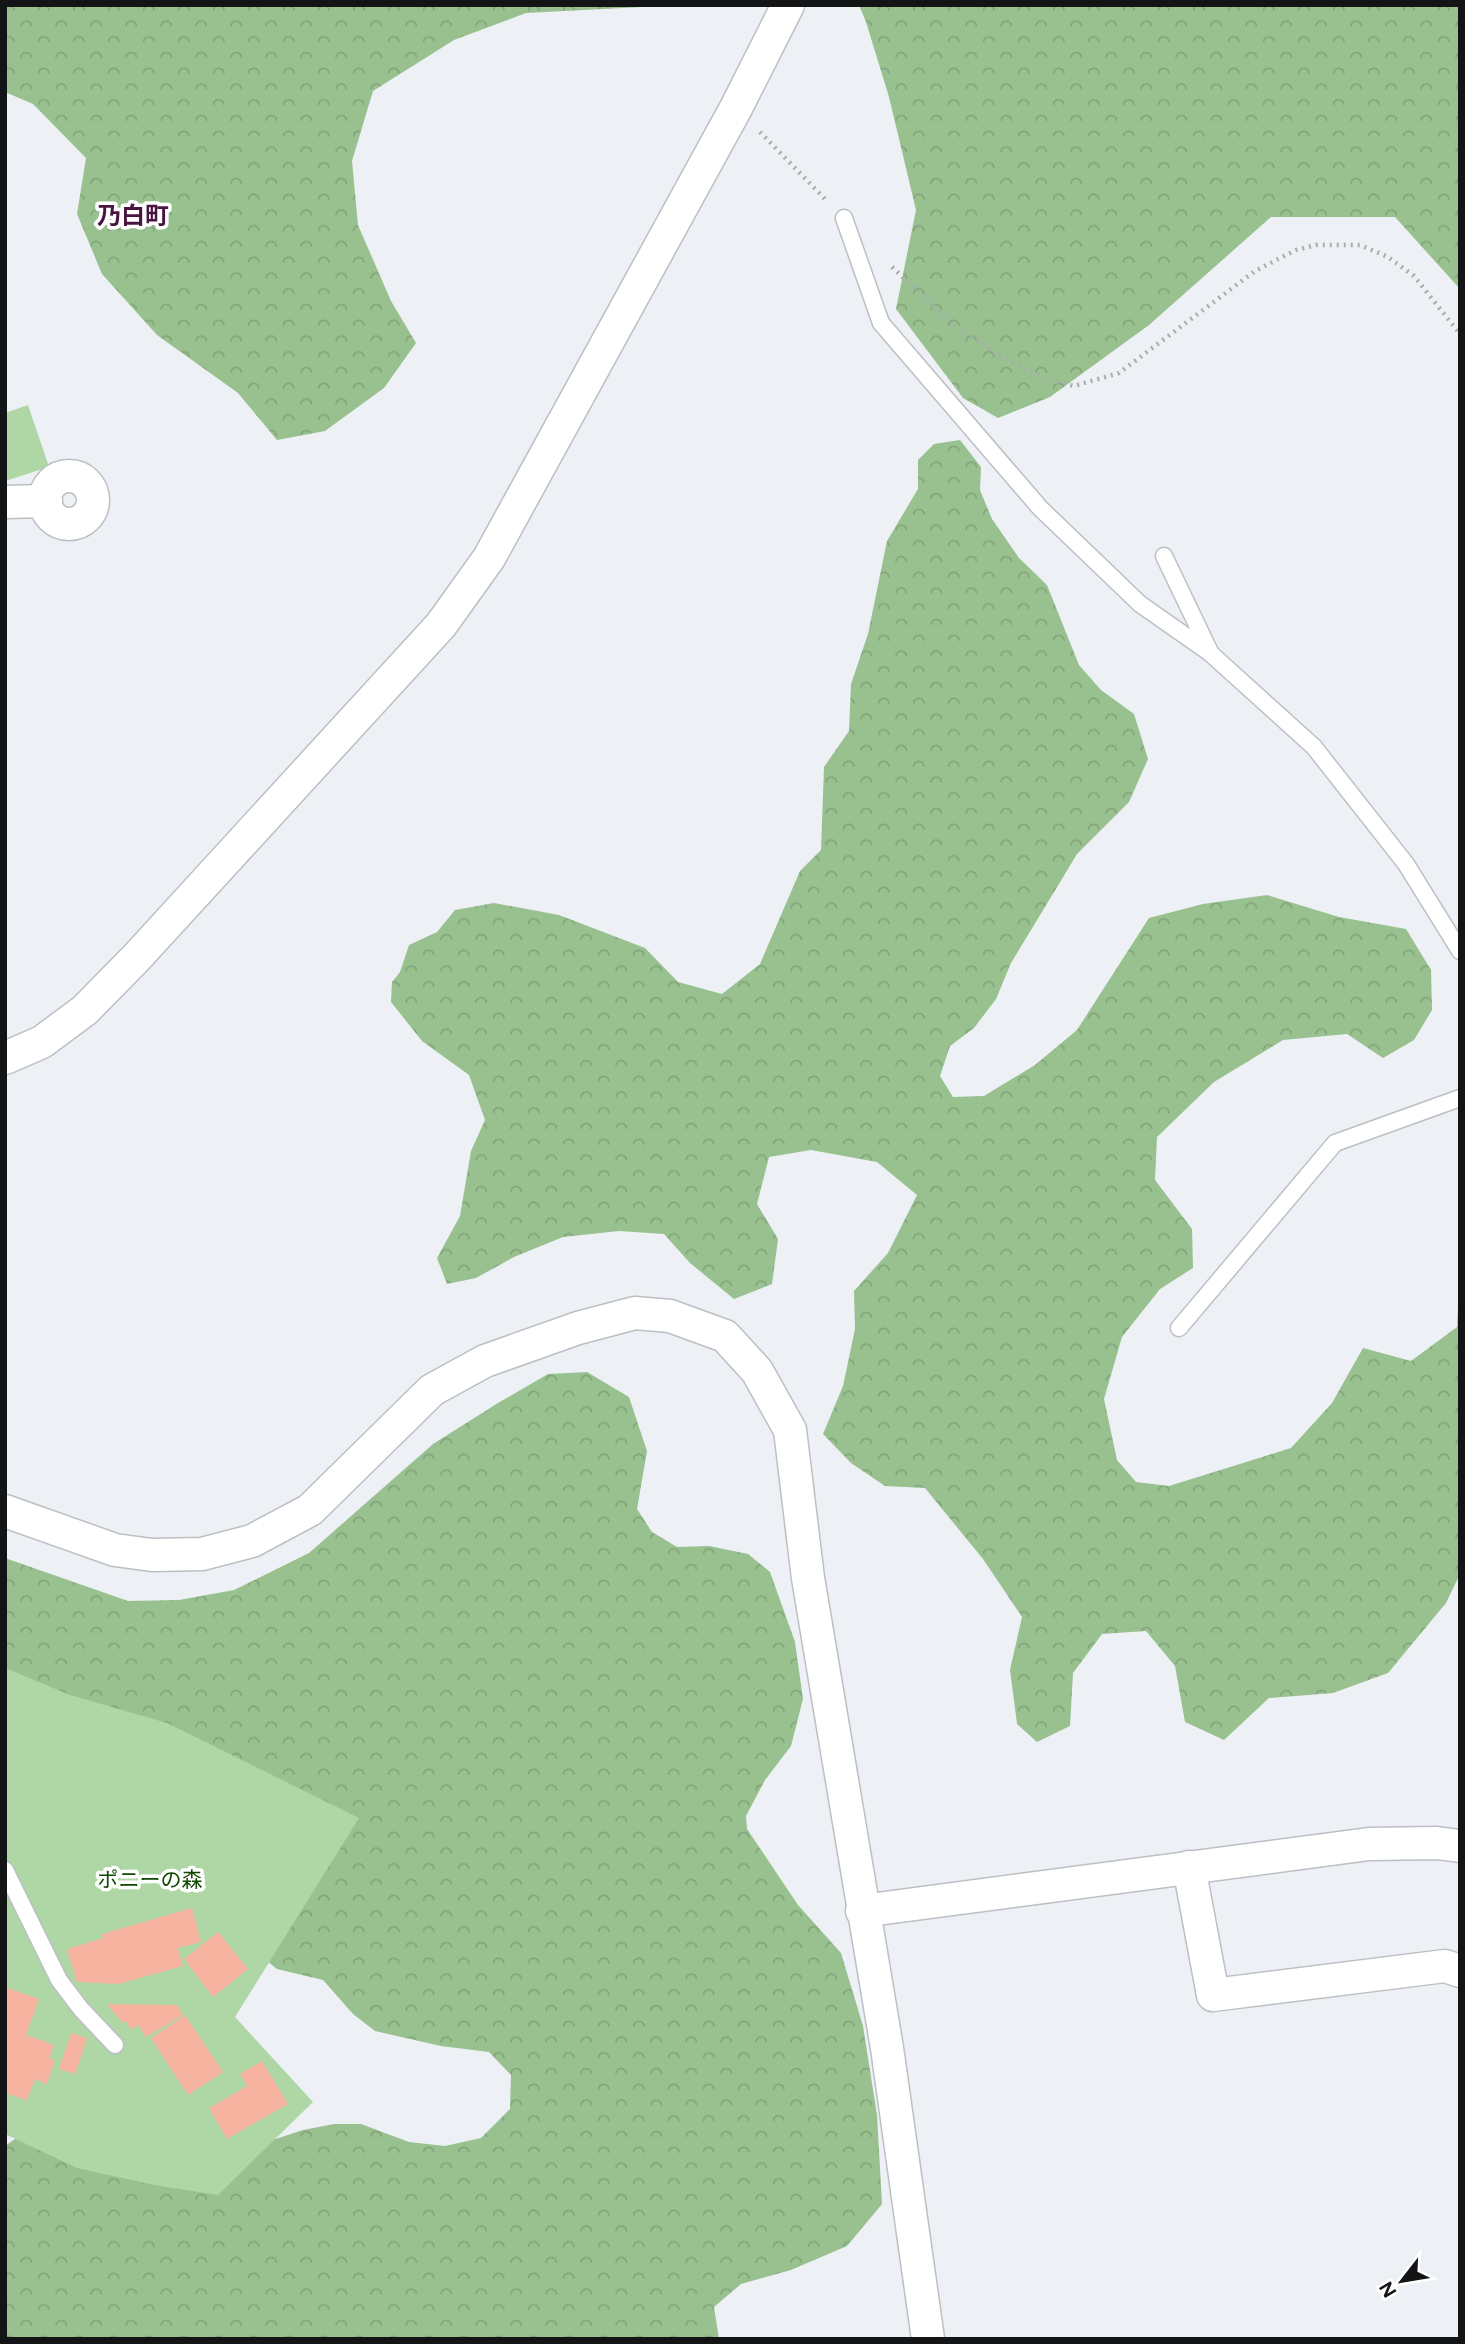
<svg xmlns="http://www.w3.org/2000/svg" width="1465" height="2344" font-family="Figtree,'Noto Sans JP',sans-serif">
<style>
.forest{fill:url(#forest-crowns)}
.green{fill:#afd7a6}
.building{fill:#f6b4a0}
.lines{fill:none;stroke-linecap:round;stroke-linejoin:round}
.lane-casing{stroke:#bcbfc3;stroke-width:19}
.street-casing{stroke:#bcbfc3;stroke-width:35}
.path{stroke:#a9acaf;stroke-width:4.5;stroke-dasharray:2 5;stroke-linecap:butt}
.lane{stroke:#fff;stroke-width:16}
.street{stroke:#fff;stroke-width:32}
.labels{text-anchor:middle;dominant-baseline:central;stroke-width:7;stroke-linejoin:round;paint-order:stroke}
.park-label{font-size:21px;fill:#114802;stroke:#fff}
.quarter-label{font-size:24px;font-weight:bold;fill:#4a1440;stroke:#fff}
</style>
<defs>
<pattern id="forest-crowns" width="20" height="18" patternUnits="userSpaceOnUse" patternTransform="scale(1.75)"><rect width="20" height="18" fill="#98c18f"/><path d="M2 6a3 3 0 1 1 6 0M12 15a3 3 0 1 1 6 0" fill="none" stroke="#82a57a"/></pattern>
</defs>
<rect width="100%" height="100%" fill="#edf0f4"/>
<!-- forest -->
<g class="forest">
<path d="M 5,5 L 681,5 L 526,13 L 454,40 L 373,91 L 352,161 L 358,225 L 391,301 L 416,343 L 384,388 L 325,431 L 277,440 L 238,393 L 157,335 L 102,274 L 77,214 L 86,158 L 33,104 L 5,92 Z"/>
<path d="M 859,5 L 1460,5 L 1460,289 L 1395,217 L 1271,217 L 1149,325 L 1050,397 L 998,418 L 963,398 L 896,309 L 916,210 L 889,97 L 866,22 Z"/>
<path d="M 960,440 L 981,467 L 980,490 L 992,519 L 1019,558 L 1047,585 L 1079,665 L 1101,690 L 1134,714 L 1148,759 L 1129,802 L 1077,854 L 1011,963 L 996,999 L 974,1028 L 950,1046 L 940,1076 L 953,1097 L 984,1096 L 1035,1065 L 1077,1030 L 1149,918 L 1203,904 L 1267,895 L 1339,917 L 1406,929 L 1431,970 L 1432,1010 L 1414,1040 L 1383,1058 L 1347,1034 L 1283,1040 L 1214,1082 L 1157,1137 L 1155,1180 L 1192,1229 L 1193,1268 L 1160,1289 L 1122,1337 L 1104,1399 L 1117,1460 L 1136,1482 L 1169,1486 L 1291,1448 L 1332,1403 L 1363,1348 L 1411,1361 L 1457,1327 L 1460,1270 L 1460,1574 L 1446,1603 L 1388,1673 L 1333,1693 L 1269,1698 L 1224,1740 L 1185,1722 L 1175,1666 L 1146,1631 L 1102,1634 L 1073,1673 L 1070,1726 L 1037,1742 L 1017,1724 L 1010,1670 L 1022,1617 L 983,1559 L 925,1488 L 885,1486 L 851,1463 L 823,1434 L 843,1386 L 855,1329 L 854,1291 L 888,1253 L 917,1195 L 877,1162 L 811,1150 L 769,1157 L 757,1204 L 778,1239 L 772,1284 L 734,1299 L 690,1263 L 664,1234 L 619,1231 L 563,1237 L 514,1257 L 476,1278 L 447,1284 L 437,1258 L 460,1216 L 471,1151 L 485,1120 L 469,1075 L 422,1041 L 391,1002 L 392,982 L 400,972 L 409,945 L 437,932 L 455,910 L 494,903 L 559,915 L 645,948 L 678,982 L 722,994 L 760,964 L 800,871 L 821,850 L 824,767 L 849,731 L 851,684 L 868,634 L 887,541 L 918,489 L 918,460 L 934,444 Z"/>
<path d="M 587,1372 L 629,1397 L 647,1451 L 637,1509 L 652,1532 L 677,1547 L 709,1546 L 748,1554 L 770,1572 L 795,1642 L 803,1699 L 791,1746 L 765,1780 L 746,1816 L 747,1829 L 798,1905 L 841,1953 L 863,2026 L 877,2115 L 882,2204 L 847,2246 L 791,2270 L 741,2284 L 714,2307 L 719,2339 L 5,2339 L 5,2146 L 29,2129 L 236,2152 L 303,2130 L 334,2124 L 361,2124 L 409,2142 L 445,2146 L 481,2138 L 510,2109 L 511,2075 L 489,2052 L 441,2046 L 375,2031 L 353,2014 L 323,1980 L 277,1969 L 242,1941 L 5,1725 L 5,1558 L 128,1601 L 179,1600 L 234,1590 L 309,1553 L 433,1444 L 498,1403 L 548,1374 Z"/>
</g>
<!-- green -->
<g class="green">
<path d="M 28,405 L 49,467 L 5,481 L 5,413 Z"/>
<path d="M 5,1668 L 70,1695 L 167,1723 L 359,1818 L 235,2017 L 313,2102 L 218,2195 L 154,2185 L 77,2168 L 5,2134 Z"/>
</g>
<!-- building -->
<g class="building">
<path d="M 192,1908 L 201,1942 L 178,1948 L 183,1966 L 118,1984 L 77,1982 L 67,1949 L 103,1938 L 102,1934 Z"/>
<path d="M 218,1932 L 248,1969 L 213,1997 L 184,1959 Z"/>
<path d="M 5,1987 L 39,1999 L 26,2035 L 54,2045 L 49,2059 L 55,2060 L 47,2084 L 35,2079 L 27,2100 L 5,2093 Z"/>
<path d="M 107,2004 L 177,2005 L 183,2015 L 146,2037 L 138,2025 L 131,2030 L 126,2021 L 123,2023 Z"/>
<path d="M 185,2015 L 223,2072 L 188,2095 L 151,2038 Z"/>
<path d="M 71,2033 L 87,2038 L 75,2074 L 59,2069 Z"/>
<path d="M 262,2061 L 288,2104 L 227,2139 L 209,2108 L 247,2086 L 240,2074 Z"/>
</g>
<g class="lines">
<!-- lane casing -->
<g class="lane-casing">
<g id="lane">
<path d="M 844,218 L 881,323 L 1040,508 L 1140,604 L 1210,653 L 1314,747 L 1406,864 L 1460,951"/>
<path d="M 1164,556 L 1210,652"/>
<path d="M 1179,1328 L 1335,1143 L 1460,1098"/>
<path d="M 5,1870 L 59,1980 L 81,2009 L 115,2045"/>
</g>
</g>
<!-- street casing -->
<g class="street-casing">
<g id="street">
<circle cx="69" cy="500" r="24"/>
<path d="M 5,502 L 46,501"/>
<path d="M 5,1058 L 42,1042 L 85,1010 L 137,957 L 441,625 L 489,558 L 736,108 L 788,5"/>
<path d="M 5,1511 L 115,1550 L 152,1555 L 202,1554 L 252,1541 L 310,1510 L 432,1390 L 485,1361 L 578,1328 L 635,1313 L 670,1316 L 725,1336 L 757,1371 L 790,1430 L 808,1578 L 887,2048 L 928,2339"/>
<path d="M 1189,1867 L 1213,1995 L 1445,1966 L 1460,1971"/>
<path d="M 862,1911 L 1369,1844 L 1437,1843 L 1460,1846"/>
</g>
</g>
<!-- path -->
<g class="path">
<path d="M 760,132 L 827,201"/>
<path d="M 892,267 L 952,324 L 1000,356 L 1049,380 L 1074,386 L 1119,373 L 1255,271 L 1296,250 L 1316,245 L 1360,245 L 1388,257 L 1414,276 L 1460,334"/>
</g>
<!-- lane -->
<use href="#lane" class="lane"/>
<!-- street -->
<use href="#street" class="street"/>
</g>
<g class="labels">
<!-- park labels -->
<g class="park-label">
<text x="150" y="1879">ポニーの森</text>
</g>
<!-- quarter labels -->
<g class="quarter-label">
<text x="133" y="215">乃白町</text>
</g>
</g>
<!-- border -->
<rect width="1465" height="2344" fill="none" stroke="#131415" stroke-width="14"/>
<!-- north arrow -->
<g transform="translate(1402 2281) rotate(239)" stroke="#ffffff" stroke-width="5" paint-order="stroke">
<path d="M0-5L12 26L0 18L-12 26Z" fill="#131415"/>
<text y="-10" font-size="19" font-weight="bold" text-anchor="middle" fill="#131415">N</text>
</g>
</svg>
